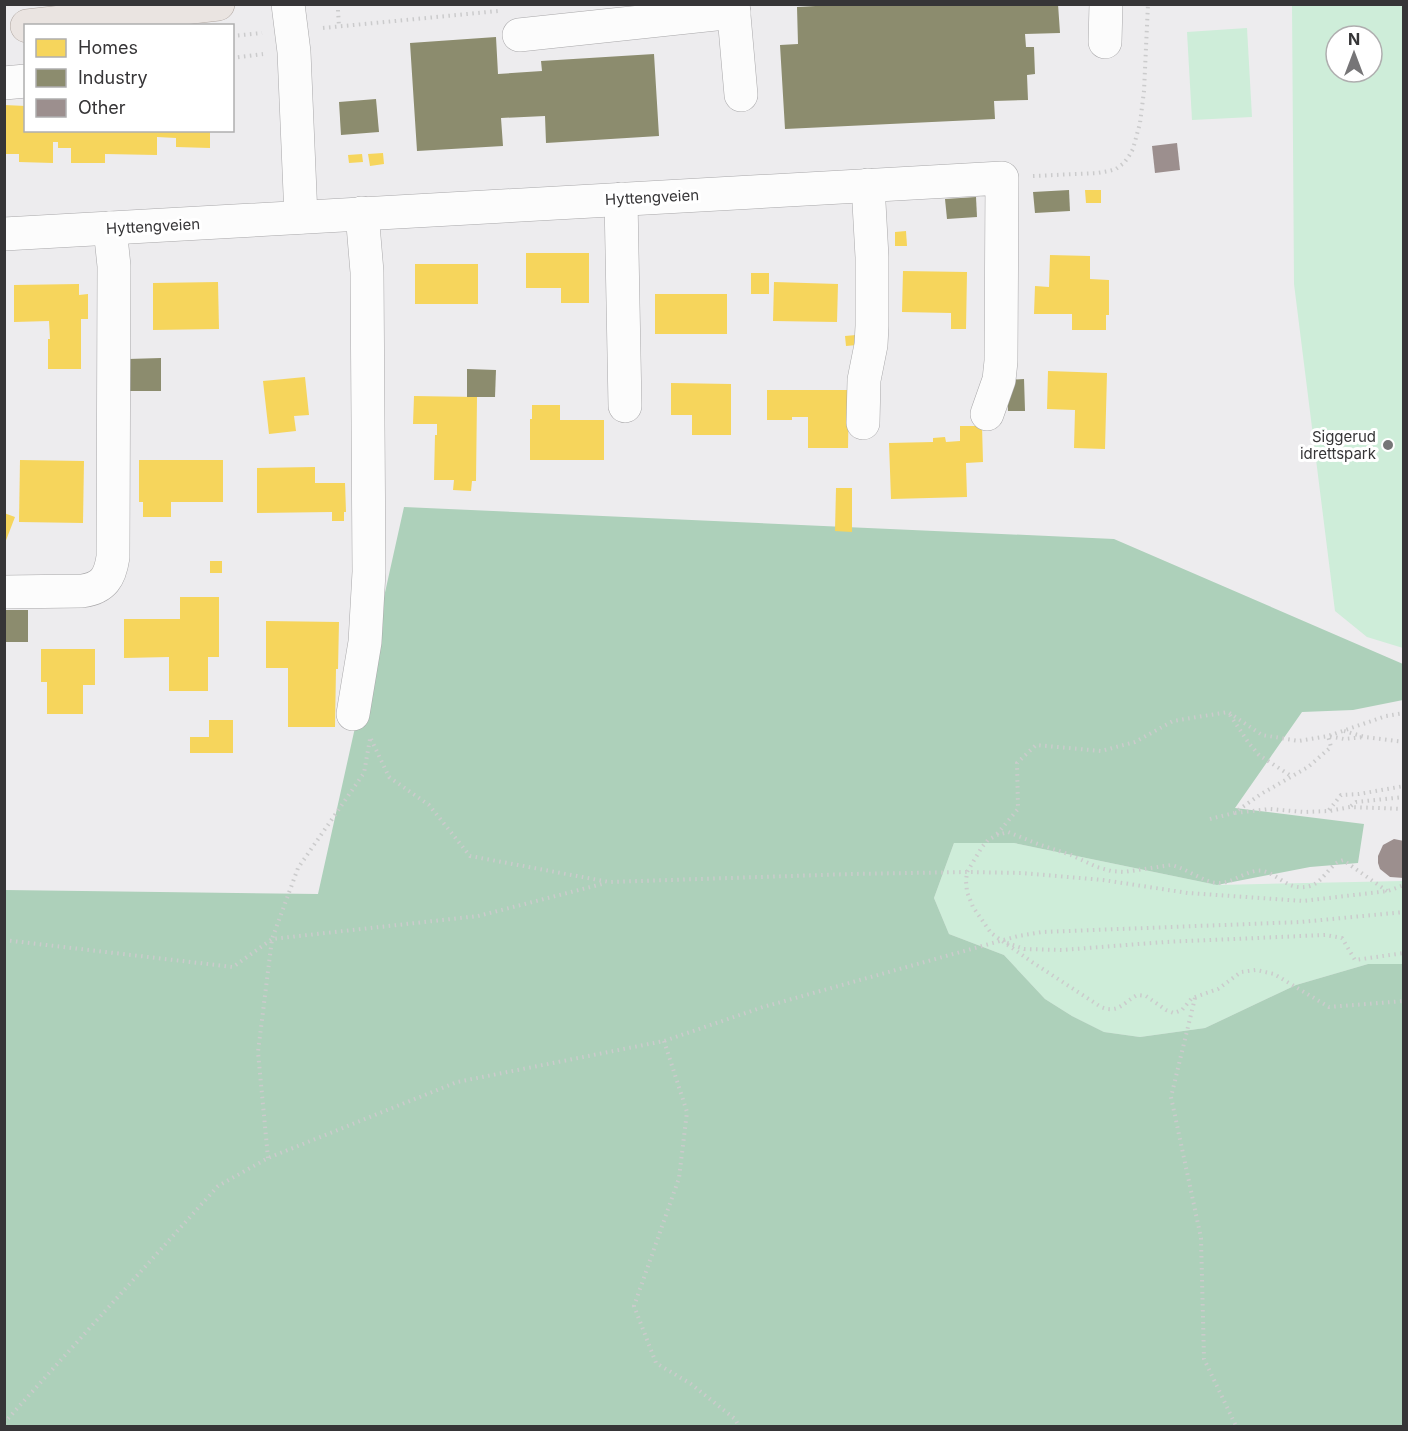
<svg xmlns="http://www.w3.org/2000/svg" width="1408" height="1431" font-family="Inter,sans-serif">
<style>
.green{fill:#ceedd9;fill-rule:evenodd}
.forest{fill:#add0ba}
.homes{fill:#f6d55c}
.industry{fill:#8c8c6e}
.building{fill:#9c8f8e}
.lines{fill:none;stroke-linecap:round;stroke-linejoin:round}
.minor-casing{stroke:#a8a7a9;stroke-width:34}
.major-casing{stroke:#afa6a0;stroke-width:34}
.path{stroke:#cbcbcc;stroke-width:4;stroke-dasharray:1.5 4.5;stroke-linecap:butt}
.minor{stroke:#fcfcfc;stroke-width:33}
.major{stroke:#eae4e1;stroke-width:33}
.poi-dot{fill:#767577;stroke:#fff;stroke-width:2}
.labels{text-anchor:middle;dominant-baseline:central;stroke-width:6;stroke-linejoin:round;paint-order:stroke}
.street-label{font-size:15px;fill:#363537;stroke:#fff}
.poi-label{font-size:15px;fill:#363537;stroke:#fff;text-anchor:end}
</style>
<rect width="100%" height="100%" fill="#edecee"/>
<!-- green -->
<g class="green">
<path d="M 1292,5 L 1403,5 L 1403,648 L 1367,637 L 1335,611 L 1294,284 ZM 1336,36 L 1372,36 L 1372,72 L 1336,72 Z"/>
<path d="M 1247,28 L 1252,117 L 1192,120 L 1187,32 Z"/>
<path d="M 954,843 L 1014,843 L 1217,885 L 1403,881 L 1403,964 L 1368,964 L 1296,985 L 1205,1028 L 1140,1037 L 1104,1032 L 1072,1016 L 1045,999 L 1004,955 L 949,934 L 934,898 Z"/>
</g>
<!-- forest -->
<path class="forest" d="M 404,507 L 1114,539 L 1403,664 L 1403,700 L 1353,710 L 1302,712 L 1235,808 L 1364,824 L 1358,863 L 1310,867 L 1217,885 L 1014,843 L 954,843 L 934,898 L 949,934 L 1004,955 L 1045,999 L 1072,1016 L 1104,1032 L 1140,1037 L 1205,1028 L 1296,985 L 1368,964 L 1403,964 L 1403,1426 L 5,1426 L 5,890 L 318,894 Z"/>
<!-- homes -->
<g class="homes">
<path d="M 4,105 L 26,106 L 26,130 L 210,130 L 210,148 L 176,147 L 176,138 L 157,137 L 157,155 L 105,154 L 105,163 L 71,163 L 71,148 L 58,148 L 58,142 L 53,142 L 53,163 L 19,162 L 19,154 L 4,154 Z"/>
<path d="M 383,153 L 384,164 L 370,166 L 368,154 Z"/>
<path d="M 362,154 L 363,162 L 349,163 L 348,155 Z"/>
<path d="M 1085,190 L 1101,190 L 1101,203 L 1086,203 Z"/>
<path d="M 906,231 L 907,246 L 895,246 L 895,232 Z"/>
<path d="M 526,253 L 589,253 L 589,303 L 561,303 L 561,288 L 526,288 Z"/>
<path d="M 1050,255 L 1090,256 L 1090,279 L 1109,280 L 1109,315 L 1106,315 L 1106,330 L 1072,330 L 1072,314 L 1034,314 L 1035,286 L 1049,287 Z"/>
<rect x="415" y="264" width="63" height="40"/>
<path d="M 903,271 L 967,272 L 966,329 L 951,329 L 951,313 L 902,312 Z"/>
<rect x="751" y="273" width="18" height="21"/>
<path d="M 218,282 L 219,329 L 153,330 L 153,283 Z"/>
<path d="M 774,282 L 838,284 L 837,322 L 773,321 Z"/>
<path d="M 79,284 L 79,295 L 88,294 L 88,319 L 81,319 L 81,369 L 48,369 L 48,339 L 50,339 L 49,321 L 14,322 L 14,285 Z"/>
<rect x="655" y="294" width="72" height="40"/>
<path d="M 856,335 L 857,345 L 846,346 L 845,336 Z"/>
<path d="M 1048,371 L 1107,373 L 1105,449 L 1074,448 L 1075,410 L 1047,409 Z"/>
<path d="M 305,377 L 309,415 L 294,416 L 296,431 L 269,434 L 263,381 Z"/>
<path d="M 671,383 L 731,384 L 731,435 L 692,435 L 692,415 L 671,415 Z"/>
<path d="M 767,390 L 849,390 L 848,448 L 808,448 L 808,417 L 792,417 L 792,420 L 767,420 Z"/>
<path d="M 414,396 L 477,397 L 476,481 L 472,481 L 471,491 L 453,490 L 454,480 L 434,480 L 435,435 L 437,435 L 437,424 L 413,424 Z"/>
<path d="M 532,405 L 560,405 L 560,420 L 604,420 L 604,460 L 530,460 L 530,419 L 532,419 Z"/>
<path d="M 960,426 L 982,426 L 983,462 L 966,463 L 967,497 L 891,499 L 889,443 L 933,442 L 933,438 L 945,437 L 946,442 L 960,441 Z"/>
<path d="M 20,460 L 84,461 L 83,523 L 19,522 Z"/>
<path d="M 139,460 L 223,460 L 223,502 L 171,502 L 171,517 L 143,517 L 143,502 L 139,502 Z"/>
<path d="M 315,467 L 315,483 L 345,483 L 346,512 L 344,512 L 344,521 L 332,521 L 332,512 L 257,513 L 257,468 Z"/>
<path d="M 836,488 L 852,488 L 852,532 L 835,531 Z"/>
<path d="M 4,513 L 15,517 L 5,543 L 4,543 Z"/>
<rect x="210" y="561" width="12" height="12"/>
<path d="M 180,597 L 219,597 L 219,657 L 208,657 L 208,691 L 169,691 L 169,657 L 124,658 L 124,619 L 180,619 Z"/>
<path d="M 266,621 L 339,622 L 338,669 L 336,669 L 335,727 L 288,727 L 288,668 L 266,668 Z"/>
<path d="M 41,649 L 95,649 L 95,685 L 83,685 L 83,714 L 47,714 L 47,682 L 41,682 Z"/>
<path d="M 209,720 L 233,720 L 233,753 L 190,753 L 190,737 L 209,737 Z"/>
</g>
<!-- industry -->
<g class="industry">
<path d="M 852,4 L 1058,4 L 1060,33 L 1025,34 L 1026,47 L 1034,47 L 1035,74 L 1027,75 L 1028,100 L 994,101 L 995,119 L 785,129 L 780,45 L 798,44 L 797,7 Z"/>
<path d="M 496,37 L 498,74 L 542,71 L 541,61 L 654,54 L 659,136 L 546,143 L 545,116 L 501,118 L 503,146 L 417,151 L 410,43 Z"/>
<path d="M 376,99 L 379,132 L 341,135 L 339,102 Z"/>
<path d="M 1069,190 L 1070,211 L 1035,213 L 1033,192 Z"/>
<path d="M 976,197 L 977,217 L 947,219 L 945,199 Z"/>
<path d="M 161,358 L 161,391 L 129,391 L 128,359 Z"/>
<path d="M 467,369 L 496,370 L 495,397 L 467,397 Z"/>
<path d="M 1024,379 L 1025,411 L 1008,411 L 1007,380 Z"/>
<rect x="4" y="610" width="24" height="32"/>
</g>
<!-- building -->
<g class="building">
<path d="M 1177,143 L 1180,170 L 1155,173 L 1152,146 Z"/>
<path d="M 1394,839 L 1404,841 L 1404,878 L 1390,877 L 1380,869 L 1378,863 L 1378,856 L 1383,845 Z"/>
</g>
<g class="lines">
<!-- minor casing -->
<g class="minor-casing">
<g id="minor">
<path d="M 288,4 L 294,52 L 301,217"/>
<path d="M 733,4 L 741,95"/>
<path d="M 519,35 L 734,12"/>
<path d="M 1105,42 L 1106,4"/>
<path d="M 4,83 L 26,81"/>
<path d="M 621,199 L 625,406"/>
<path d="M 4,234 L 1002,178 L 1001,361 L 999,380 L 987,414"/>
<path d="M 863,423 L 864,380 L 871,345 L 872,326 L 872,257 L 868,185"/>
<path d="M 4,592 L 82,591 C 104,588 110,577 113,557 L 114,266 L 110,228"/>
<path d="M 353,714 L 365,642 L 369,572 L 367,272 L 362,213"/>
</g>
</g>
<!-- major casing -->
<g class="major-casing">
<path id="major" d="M 27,26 L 218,4"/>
</g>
<!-- path -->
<g class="path">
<path d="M 338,10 L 339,27"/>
<path d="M 323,28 L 498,11"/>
<path d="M 232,36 L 262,33"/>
<path d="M 232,58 L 263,54"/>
<path d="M 1033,176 L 1098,173 L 1109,171 L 1116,169 L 1124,163 L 1129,156 L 1133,149 L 1140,123 L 1144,91 L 1148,4"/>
<path d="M 1230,715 L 1248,742 L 1259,755 L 1291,776"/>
<path d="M 1344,731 L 1365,737 L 1404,742"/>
<path d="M 371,739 L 389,777 L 429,805 L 470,856 L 609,882 L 851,874 L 967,872 L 1022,873 L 1103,880 L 1188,893 L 1303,901 L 1388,891 L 1404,885"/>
<path d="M 1351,806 L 1356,802 L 1404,797"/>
<path d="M 1329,810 L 1341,795 L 1359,794 L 1404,786"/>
<path d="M 1235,813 L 1270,809 L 1304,812 L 1329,811 L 1350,807 L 1404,809"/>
<path d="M 1210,819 L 1234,813 L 1261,794 L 1308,767 L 1331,747 L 1328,736 L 1344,739 L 1365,737"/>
<path d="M 997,834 L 1018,809 L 1017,763 L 1036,745 L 1101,751 L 1135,742 L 1173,721 L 1228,712 L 1262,735 L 1299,741 L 1328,736 L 1386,716 L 1404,713"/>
<path d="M 1387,891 L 1343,860 C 1329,864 1324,882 1310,886 C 1289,892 1280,875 1263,871 C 1248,868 1233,884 1218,883 C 1205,883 1186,868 1171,865 L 1124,872 L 1111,871 L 1097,867 L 1071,855 L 1038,844 L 1008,832 L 997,835 L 988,840 L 982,847 L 967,872 L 966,881 L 967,892 L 973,907 L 991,933 L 1032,962 L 1101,1007 C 1118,1014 1123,1003 1137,995 L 1146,996 L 1166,1010 L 1174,1013 L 1182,1010 L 1192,998 L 1218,989 L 1241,972 L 1256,970 L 1274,974 L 1329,1007 L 1404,1001"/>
<path d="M 4,940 L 233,967 L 272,939 L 478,916 L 606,883"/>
<path d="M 1007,943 L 1024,949 L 1062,950 L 1165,942 L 1325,935 L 1342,938 L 1355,960 L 1404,953"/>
<path d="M 1195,998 L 1171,1097 L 1201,1238 L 1204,1359 L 1236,1426"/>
<path d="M 664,1041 L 687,1112 L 679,1178 L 634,1306 L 656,1363 L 691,1384 L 735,1419 L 739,1426"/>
<path d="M 268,1158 L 258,1052 L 272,939 L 298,868 L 364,773 L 370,739"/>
<path d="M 4,1423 L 218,1186 L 268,1158 L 457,1082 L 664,1041 L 763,1007 L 1018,936 L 1042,932 L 1301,922 L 1404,912"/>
</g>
<!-- minor -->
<use href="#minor" class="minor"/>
<!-- major -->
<use href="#major" class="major"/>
</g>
<!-- markers -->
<circle class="poi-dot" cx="1388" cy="445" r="6"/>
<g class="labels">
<!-- street labels -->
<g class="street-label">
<text transform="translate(652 197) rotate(-3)">Hyttengveien</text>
<text transform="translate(153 226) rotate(-3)">Hyttengveien</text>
</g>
<!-- poi labels -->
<g class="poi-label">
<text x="1376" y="436">Siggerud<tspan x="1376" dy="17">idrettspark</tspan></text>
</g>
</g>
<!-- border -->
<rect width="1408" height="1431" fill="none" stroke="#363537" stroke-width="12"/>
<!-- legend -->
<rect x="24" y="24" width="210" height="108" fill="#ffffff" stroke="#afaeaf" stroke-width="1.5"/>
<rect x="36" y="39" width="30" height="18" fill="#f6d55c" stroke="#afaeaf" stroke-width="1.5"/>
<text x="78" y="54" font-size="18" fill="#363537">Homes</text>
<rect x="36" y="69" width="30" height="18" fill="#8c8c6e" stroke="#afaeaf" stroke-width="1.5"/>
<text x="78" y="84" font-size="18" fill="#363537">Industry</text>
<rect x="36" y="99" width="30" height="18" fill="#9c8f8e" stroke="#afaeaf" stroke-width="1.5"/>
<text x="78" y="114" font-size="18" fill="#363537">Other</text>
<!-- north arrow -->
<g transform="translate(1354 54)"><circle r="28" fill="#ffffff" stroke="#afaeaf" stroke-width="1.5"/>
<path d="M0-4.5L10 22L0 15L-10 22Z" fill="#767577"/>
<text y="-9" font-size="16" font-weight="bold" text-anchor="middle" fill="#363537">N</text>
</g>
</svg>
